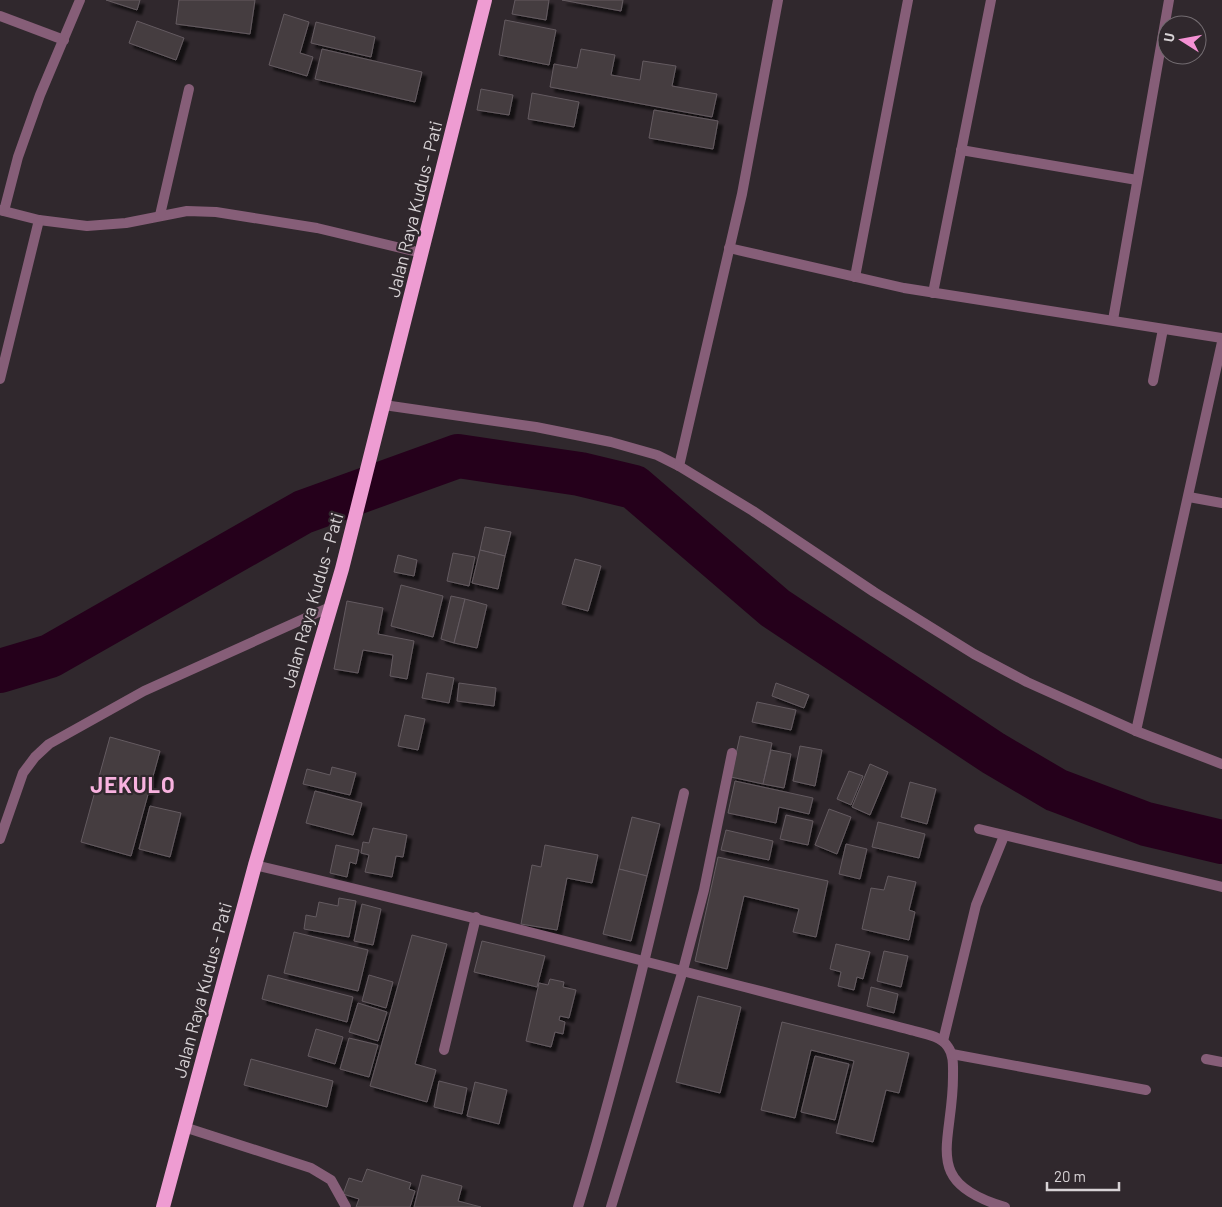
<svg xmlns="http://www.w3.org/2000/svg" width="1222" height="1207" font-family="Barlow,sans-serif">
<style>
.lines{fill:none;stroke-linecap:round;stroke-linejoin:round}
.river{stroke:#25001b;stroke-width:44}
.building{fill:#443c41;stroke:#645b60;filter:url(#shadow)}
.service{stroke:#865e78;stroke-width:10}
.minor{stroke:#865e78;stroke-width:10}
.trunk{stroke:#ee9cd2;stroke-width:14}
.labels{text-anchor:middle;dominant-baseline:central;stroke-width:4.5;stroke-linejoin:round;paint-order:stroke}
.street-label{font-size:18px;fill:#d8d3d6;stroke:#30282d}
.district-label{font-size:22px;font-weight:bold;letter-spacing:1px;fill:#f8b2df;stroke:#30282d}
</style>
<defs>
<filter id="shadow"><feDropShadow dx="4.5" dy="4.5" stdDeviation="1" flood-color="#0009"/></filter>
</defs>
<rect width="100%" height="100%" fill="#30282d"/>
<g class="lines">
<!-- river -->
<path class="river" d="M 0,671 L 50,656 L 303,512 L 458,456 L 580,474 L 634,487 L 775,608 L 993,753 L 1056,790 L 1146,824 L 1222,842"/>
</g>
<!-- building -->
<g class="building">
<path d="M 106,0 L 140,0 L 137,10 Z"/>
<path d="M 179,0 L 255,0 L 250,34 L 176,24 Z"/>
<path d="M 515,0 L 549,0 L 546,20 L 512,14 Z"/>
<path d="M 562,0 L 623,0 L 621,11 Z"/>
<path d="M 284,14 L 309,22 L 300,53 L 313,57 L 307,76 L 269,65 Z"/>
<path d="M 505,20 L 556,30 L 549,65 L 499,55 Z"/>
<path d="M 137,21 L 184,38 L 176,60 L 129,43 Z"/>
<path d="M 316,22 L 375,37 L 371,57 L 311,43 Z"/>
<path d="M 322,49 L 422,72 L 415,102 L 315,79 Z"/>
<path d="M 581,49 L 615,55 L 611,75 L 640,80 L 643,61 L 676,66 L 672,86 L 717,94 L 712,117 L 550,87 L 554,64 L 577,68 Z"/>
<path d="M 481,89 L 513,95 L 509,115 L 477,110 Z"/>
<path d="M 532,93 L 579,102 L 574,127 L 528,119 Z"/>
<path d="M 654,110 L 718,121 L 713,149 L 649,138 Z"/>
<path d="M 485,527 L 511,532 L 505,556 L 480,550 Z"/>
<path d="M 480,550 L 505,556 L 498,589 L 472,583 Z"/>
<path d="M 453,553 L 475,557 L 469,586 L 447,581 Z"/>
<path d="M 398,555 L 417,560 L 414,576 L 394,572 Z"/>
<path d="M 575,559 L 601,566 L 588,611 L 562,604 Z"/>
<path d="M 401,585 L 443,596 L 433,637 L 391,626 Z"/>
<path d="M 451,596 L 465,599 L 454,643 L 441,639 Z"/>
<path d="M 465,599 L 487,605 L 477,648 L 454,643 Z"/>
<path d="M 347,601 L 383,608 L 378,634 L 414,641 L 407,679 L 390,676 L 393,655 L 363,650 L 358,673 L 334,669 Z"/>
<path d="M 427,673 L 454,678 L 449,703 L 422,698 Z"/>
<path d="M 459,683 L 496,688 L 494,706 L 457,701 Z"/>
<path d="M 776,683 L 809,695 L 804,708 L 772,696 Z"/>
<path d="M 757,702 L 796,710 L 791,730 L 752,722 Z"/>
<path d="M 405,715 L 425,719 L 418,750 L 398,746 Z"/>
<path d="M 740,736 L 772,743 L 763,784 L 731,777 Z"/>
<path d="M 110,737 L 160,751 L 131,856 L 81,842 Z"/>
<path d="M 800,746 L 822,750 L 815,786 L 793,781 Z"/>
<path d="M 771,750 L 791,754 L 784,788 L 763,784 Z"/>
<path d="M 870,764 L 888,772 L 870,815 L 852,807 Z"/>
<path d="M 332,767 L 356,773 L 350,795 L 303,784 L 307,769 L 330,775 Z"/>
<path d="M 849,771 L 863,776 L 851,805 L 837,799 Z"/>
<path d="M 735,781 L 813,798 L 809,814 L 779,807 L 776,823 L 728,813 Z"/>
<path d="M 910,782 L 936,789 L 927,824 L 901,817 Z"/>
<path d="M 315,791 L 362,803 L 353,835 L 306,823 Z"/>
<path d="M 150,806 L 181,813 L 170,857 L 139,849 Z"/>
<path d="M 829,809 L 851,817 L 837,854 L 815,845 Z"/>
<path d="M 786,815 L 813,821 L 808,845 L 780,839 Z"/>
<path d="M 632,817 L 660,824 L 647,876 L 619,869 Z"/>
<path d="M 878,822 L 925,834 L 919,858 L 872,847 Z"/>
<path d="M 373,828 L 407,835 L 403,857 L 396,856 L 392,877 L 365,872 L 369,855 L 361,853 L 363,842 L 369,843 Z"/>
<path d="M 726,830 L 773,841 L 769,860 L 721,850 Z"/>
<path d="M 846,844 L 867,849 L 860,879 L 839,874 Z"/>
<path d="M 336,845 L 359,850 L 356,864 L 350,862 L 347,877 L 330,873 Z"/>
<path d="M 545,845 L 598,855 L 592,883 L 567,878 L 557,930 L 521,924 L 532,865 L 541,867 Z"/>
<path d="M 718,857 L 828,881 L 816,937 L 793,932 L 799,909 L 744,896 L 727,969 L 695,961 Z"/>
<path d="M 619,869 L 647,876 L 631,941 L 603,934 Z"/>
<path d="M 888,876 L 916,882 L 909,910 L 915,912 L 909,940 L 862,929 L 871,888 L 884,890 Z"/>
<path d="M 339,898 L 356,901 L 349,937 L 304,929 L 306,915 L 316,917 L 319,902 L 338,906 Z"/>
<path d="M 362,904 L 381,909 L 373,945 L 354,941 Z"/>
<path d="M 294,932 L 368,950 L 358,991 L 284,973 Z"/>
<path d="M 412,935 L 447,944 L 415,1064 L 436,1070 L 427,1102 L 370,1086 Z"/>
<path d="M 482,941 L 545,956 L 537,987 L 474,972 Z"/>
<path d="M 836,944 L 870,952 L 863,979 L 857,977 L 854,990 L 838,986 L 841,972 L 830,969 Z"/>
<path d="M 884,951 L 908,956 L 901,987 L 877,981 Z"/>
<path d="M 268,975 L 353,997 L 347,1022 L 262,999 Z"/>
<path d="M 369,975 L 393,982 L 386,1008 L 362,1001 Z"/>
<path d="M 550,979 L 564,982 L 563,987 L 576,990 L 569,1018 L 560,1016 L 559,1020 L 565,1022 L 563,1034 L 555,1032 L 551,1047 L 526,1041 L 539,983 L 548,985 Z"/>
<path d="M 871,987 L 898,994 L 894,1013 L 867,1006 Z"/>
<path d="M 698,996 L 741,1007 L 720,1093 L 676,1082 Z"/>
<path d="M 358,1003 L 387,1012 L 378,1041 L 349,1032 Z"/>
<path d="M 782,1022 L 909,1053 L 899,1093 L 886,1090 L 873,1142 L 836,1133 L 854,1061 L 811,1050 L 795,1118 L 761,1110 Z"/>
<path d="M 316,1029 L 343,1037 L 335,1064 L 308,1056 Z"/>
<path d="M 349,1038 L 378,1045 L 369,1077 L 340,1069 Z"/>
<path d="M 815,1056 L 849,1064 L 835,1120 L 801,1112 Z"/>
<path d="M 251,1059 L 333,1081 L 327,1107 L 244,1085 Z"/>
<path d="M 439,1081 L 467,1088 L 462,1114 L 434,1107 Z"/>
<path d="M 475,1082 L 507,1090 L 499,1124 L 467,1116 Z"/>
<path d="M 367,1169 L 411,1183 L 409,1189 L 415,1191 L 410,1207 L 356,1207 L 359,1199 L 343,1194 L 349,1178 L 362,1182 Z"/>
<path d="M 422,1175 L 462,1186 L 458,1201 L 481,1207 L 414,1207 Z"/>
</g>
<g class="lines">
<!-- service -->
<g class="service">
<path d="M 961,150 L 1137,180"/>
<path d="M 855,277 L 908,0"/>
<path d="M 933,293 L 991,0"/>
<path d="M 1113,320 L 1169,0"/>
<path d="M 1153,381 L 1163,329"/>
<path d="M 444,1050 L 476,917"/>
</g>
<!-- minor -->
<g class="minor">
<path d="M 0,16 L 64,40"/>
<path d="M 0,210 L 39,220 L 87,226 L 126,223 L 187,211 L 216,212 L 317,228 L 422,253"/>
<path d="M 4,211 L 18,157 L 40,95 L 80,0"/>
<path d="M 160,215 L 189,89"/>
<path d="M 729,248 L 904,288 L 1222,338"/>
<path d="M 0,379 L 39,220"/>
<path d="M 384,405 L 536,427 L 611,442 L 657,455 L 679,466 L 753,511 L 874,592 L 974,654 L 1027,682 L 1136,731 L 1222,764"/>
<path d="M 679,466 L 742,194 L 778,0"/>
<path d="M 1189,497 L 1222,503"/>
<path d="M 1136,731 L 1222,342"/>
<path d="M 979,829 L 1222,887"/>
<path d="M 0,839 L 23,773 L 35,757 L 49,744 L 144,691 L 330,607"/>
<path d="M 255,865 C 473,916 690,973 907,1029 C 920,1033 941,1035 948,1047 C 954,1055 953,1067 953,1077 C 953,1144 920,1182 1005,1207"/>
<path d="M 943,1041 L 976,905 L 1004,836"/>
<path d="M 952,1054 L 1146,1090"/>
<path d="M 1206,1059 L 1222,1062"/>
<path d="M 184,1127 L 311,1168 L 331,1180 L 346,1207"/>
<path d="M 578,1207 C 619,1071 652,932 684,793"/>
<path d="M 611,1207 L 683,970 L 704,890 L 732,753"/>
</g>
<!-- trunk -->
<path class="trunk" d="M 163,1207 L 255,865 L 342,569 L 485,0"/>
</g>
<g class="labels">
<!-- street labels -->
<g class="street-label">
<text transform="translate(414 209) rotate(-76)">Jalan Raya Kudus - Pati</text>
<text transform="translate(312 600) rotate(-74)">Jalan Raya Kudus - Pati</text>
<text transform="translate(202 990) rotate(-75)">Jalan Raya Kudus - Pati</text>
</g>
<!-- district labels -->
<g class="district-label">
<text x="133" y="784">JEKULO</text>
</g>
</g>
<!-- north arrow -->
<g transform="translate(1182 40) rotate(281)"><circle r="24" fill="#30282d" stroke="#736c71"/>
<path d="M0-4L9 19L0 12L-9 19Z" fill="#f491d4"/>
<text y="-8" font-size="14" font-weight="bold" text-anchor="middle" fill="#d8d3d6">U</text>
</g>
<!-- scale -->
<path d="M1047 1182v8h72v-8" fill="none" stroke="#d8d3d6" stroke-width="2.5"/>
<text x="1054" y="1182" font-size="15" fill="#d8d3d6" stroke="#30282d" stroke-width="4" paint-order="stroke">20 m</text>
</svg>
